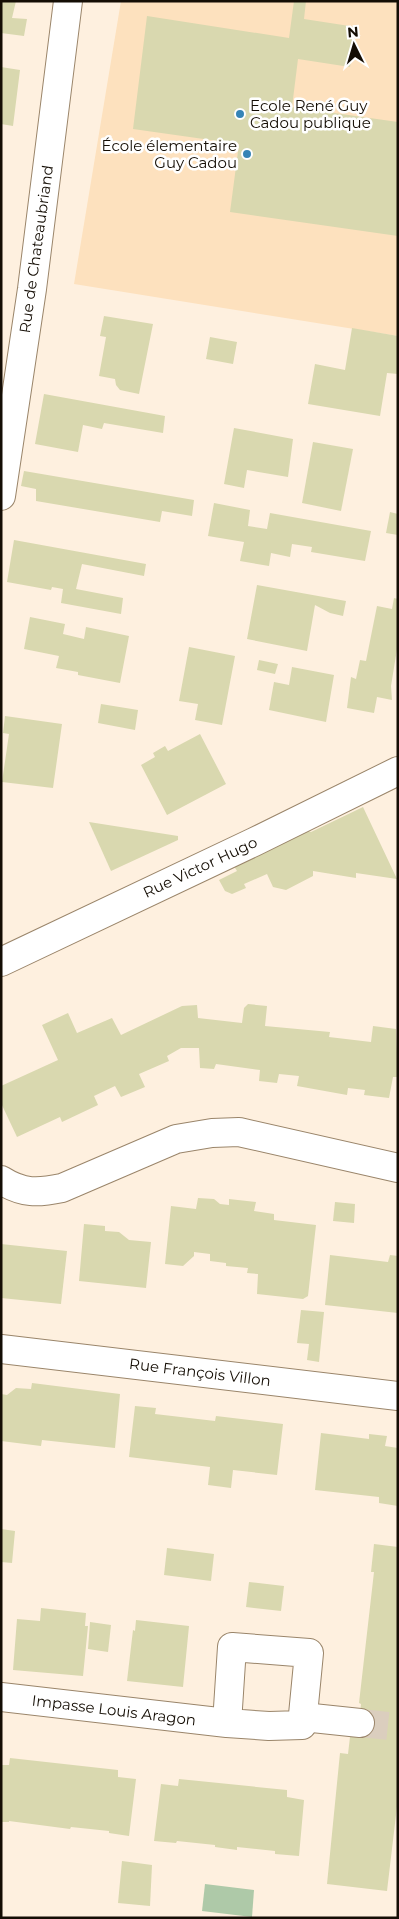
<svg xmlns="http://www.w3.org/2000/svg" width="399" height="1919" font-family="Montserrat,sans-serif">
<style>
.built{fill:#fde1be}
.water{fill:#aec9a8}
.building{fill:#d9d8af}
.lines{fill:none;stroke-linecap:round;stroke-linejoin:round}
.minor-tunnel{stroke:#dbcebe;stroke-width:28;stroke-dasharray:28 14;stroke-linecap:butt}
.minor-casing{stroke:#9a856a;stroke-width:30}
.minor{stroke:#fff;stroke-width:28}
.poi-dot{fill:#3684b6;stroke:#fff;stroke-width:2}
.labels{text-anchor:middle;dominant-baseline:central;stroke-width:5;stroke-linejoin:round;paint-order:stroke}
.poi-label{font-size:15px;fill:#140d04;stroke:#fff;text-anchor:start}
.street-label{font-size:15px;fill:#140d04;stroke:#fff}
</style>
<rect width="100%" height="100%" fill="#fef0df"/>
<!-- built -->
<path class="built" d="M 121,1 L 398,1 L 398,336 L 74,284 Z"/>
<!-- water -->
<path class="water" d="M 205,1884 L 254,1890 L 252,1917 L 202,1911 Z"/>
<!-- building -->
<g class="building">
<path d="M 1,1 L 16,1 L 12,18 L 27,19 L 24,36 L 1,33 Z"/>
<path d="M 294,1 L 306,1 L 304,19 L 356,27 L 350,67 L 298,59 L 292,107 L 398,122 L 398,236 L 230,212 L 239,144 L 133,129 L 147,16 L 289,38 Z"/>
<path d="M 1,67 L 20,70 L 13,126 L 1,124 Z"/>
<path d="M 104,316 L 153,324 L 139,394 L 120,390 L 116,385 L 115,379 L 99,376 L 106,337 L 100,336 Z"/>
<path d="M 352,328 L 398,336 L 398,374 L 387,373 L 380,416 L 308,404 L 315,364 L 345,370 Z"/>
<path d="M 210,337 L 237,342 L 233,364 L 206,359 Z"/>
<path d="M 44,394 L 165,416 L 163,433 L 104,423 L 102,429 L 83,425 L 78,452 L 35,444 Z"/>
<path d="M 234,428 L 293,439 L 288,477 L 247,470 L 244,488 L 224,484 Z"/>
<path d="M 313,442 L 353,449 L 341,511 L 302,503 Z"/>
<path d="M 24,471 L 194,500 L 192,516 L 162,511 L 160,522 L 36,501 L 36,489 L 21,486 Z"/>
<path d="M 214,503 L 250,510 L 248,526 L 267,529 L 270,513 L 371,531 L 365,561 L 311,552 L 312,547 L 292,544 L 290,557 L 271,553 L 269,566 L 240,561 L 244,542 L 208,536 Z"/>
<path d="M 390,512 L 398,514 L 398,535 L 386,533 Z"/>
<path d="M 14,540 L 146,564 L 144,576 L 82,564 L 76,589 L 123,598 L 121,614 L 61,603 L 63,589 L 52,587 L 51,590 L 7,582 Z"/>
<path d="M 257,585 L 346,601 L 343,616 L 330,613 L 315,605 L 307,651 L 247,639 Z"/>
<path d="M 394,598 L 398,599 L 398,643 L 391,686 L 392,700 L 377,697 L 374,713 L 347,708 L 351,677 L 356,679 L 360,660 L 366,661 L 377,606 L 392,609 Z"/>
<path d="M 30,617 L 65,624 L 63,634 L 84,639 L 86,627 L 129,636 L 120,683 L 78,675 L 78,672 L 56,668 L 59,656 L 24,649 Z"/>
<path d="M 189,647 L 235,656 L 222,725 L 195,720 L 198,704 L 179,701 Z"/>
<path d="M 259,660 L 278,664 L 275,674 L 257,670 Z"/>
<path d="M 292,667 L 334,675 L 326,722 L 269,710 L 274,682 L 289,685 Z"/>
<path d="M 101,704 L 138,710 L 135,730 L 98,723 Z"/>
<path d="M 5,716 L 62,724 L 53,788 L 2,782 L 9,734 L 3,733 Z"/>
<path d="M 200,734 L 226,784 L 167,815 L 141,765 L 155,757 L 153,753 L 165,746 L 168,751 Z"/>
<path d="M 363,807 L 397,879 L 356,873 L 356,878 L 313,871 L 313,876 L 286,890 L 273,887 L 267,874 L 244,884 L 246,888 L 232,894 L 225,891 L 219,880 L 237,871 L 232,863 L 303,829 L 311,832 Z"/>
<path d="M 89,822 L 178,836 L 178,840 L 111,871 Z"/>
<path d="M 248,1004 L 267,1006 L 265,1026 L 330,1032 L 329,1037 L 371,1042 L 373,1026 L 396,1029 L 398,1077 L 393,1077 L 389,1098 L 364,1095 L 365,1090 L 348,1088 L 347,1095 L 297,1086 L 299,1076 L 279,1074 L 277,1083 L 259,1081 L 260,1070 L 216,1064 L 214,1069 L 200,1068 L 199,1048 L 181,1048 L 167,1056 L 169,1061 L 139,1074 L 145,1087 L 121,1097 L 115,1086 L 94,1096 L 98,1105 L 62,1122 L 60,1117 L 17,1137 L 1,1103 L 1,1086 L 58,1060 L 42,1025 L 68,1013 L 77,1033 L 112,1018 L 121,1035 L 182,1006 L 197,1005 L 198,1018 L 242,1023 L 244,1008 Z"/>
<path d="M 198,1198 L 214,1199 L 220,1204 L 229,1205 L 229,1199 L 256,1202 L 254,1211 L 274,1214 L 274,1220 L 316,1225 L 308,1296 L 303,1299 L 257,1294 L 258,1274 L 247,1273 L 248,1268 L 226,1266 L 226,1263 L 210,1261 L 210,1254 L 194,1252 L 194,1256 L 183,1266 L 165,1264 L 171,1206 L 196,1209 Z"/>
<path d="M 335,1202 L 355,1204 L 354,1223 L 333,1221 Z"/>
<path d="M 84,1224 L 105,1226 L 105,1231 L 119,1232 L 129,1240 L 151,1242 L 146,1288 L 79,1281 Z"/>
<path d="M 1,1244 L 67,1251 L 61,1304 L 1,1298 Z"/>
<path d="M 330,1255 L 388,1262 L 390,1255 L 398,1256 L 398,1313 L 325,1305 Z"/>
<path d="M 301,1310 L 324,1312 L 319,1362 L 307,1360 L 309,1344 L 297,1343 Z"/>
<path d="M 32,1383 L 120,1394 L 115,1448 L 42,1440 L 41,1446 L 1,1441 L 1,1394 L 7,1395 L 16,1388 L 31,1389 Z"/>
<path d="M 135,1406 L 156,1408 L 155,1414 L 215,1421 L 216,1416 L 283,1424 L 277,1475 L 233,1470 L 231,1488 L 208,1485 L 210,1467 L 129,1457 Z"/>
<path d="M 321,1433 L 369,1439 L 369,1434 L 387,1436 L 385,1446 L 398,1448 L 398,1506 L 379,1503 L 379,1497 L 315,1490 Z"/>
<path d="M 1,1529 L 15,1531 L 12,1563 L 1,1562 Z"/>
<path d="M 374,1544 L 398,1547 L 398,1798 L 387,1891 L 327,1884 L 340,1753 L 348,1754 L 350,1737 L 358,1736 L 361,1704 L 359,1703 L 374,1572 L 371,1572 Z"/>
<path d="M 167,1548 L 214,1554 L 211,1581 L 164,1575 Z"/>
<path d="M 249,1582 L 284,1586 L 281,1611 L 246,1607 Z"/>
<path d="M 41,1608 L 86,1613 L 85,1626 L 88,1626 L 83,1676 L 13,1670 L 17,1619 L 40,1621 Z"/>
<path d="M 136,1620 L 189,1626 L 183,1687 L 127,1681 L 133,1630 L 135,1631 Z"/>
<path d="M 90,1622 L 111,1625 L 108,1652 L 88,1649 Z"/>
<path d="M 10,1758 L 118,1770 L 118,1777 L 136,1779 L 129,1836 L 109,1833 L 109,1831 L 71,1827 L 70,1829 L 9,1821 L 9,1822 L 1,1822 L 1,1765 L 9,1765 Z"/>
<path d="M 179,1779 L 287,1790 L 287,1797 L 304,1800 L 299,1856 L 275,1854 L 275,1851 L 237,1847 L 237,1850 L 215,1847 L 215,1845 L 177,1841 L 176,1843 L 154,1841 L 161,1784 L 178,1786 Z"/>
<path d="M 122,1861 L 152,1865 L 150,1906 L 118,1903 Z"/>
</g>
<g class="lines">
<!-- minor-tunnel -->
<path class="minor-tunnel" d="M 360,1723 L 398,1727"/>
<!-- minor casing -->
<g class="minor-casing">
<g id="minor">
<path d="M 1,496 L 32,289 L 68,1"/>
<path d="M 1,962 L 254,842 L 398,771"/>
<path d="M 1,1180 C 23,1194 38,1193 62,1188 L 176,1139 L 212,1133 L 239,1132 L 398,1168"/>
<path d="M 1,1349 L 398,1396"/>
<path d="M 1,1697 L 227,1723 L 269,1726 L 302,1725 L 309,1653 L 232,1647 L 227,1723"/>
<path d="M 303,1717 L 360,1723"/>
</g>
</g>
<!-- minor -->
<use href="#minor" class="minor"/>
</g>
<!-- markers -->
<g class="poi-dot">
<circle cx="240" cy="114" r="5"/>
<circle cx="247" cy="154" r="5"/>
</g>
<g class="labels">
<!-- poi labels -->
<g class="poi-label">
<text x="250" y="105">Ecole René Guy<tspan x="250" dy="17">Cadou publique</tspan></text>
<text x="237" y="145" text-anchor="end">École élementaire<tspan x="237" dy="17">Guy Cadou</tspan></text>
</g>
<!-- street labels -->
<g class="street-label">
<text transform="translate(36 249) rotate(-82)">Rue de Chateaubriand</text>
<text transform="translate(200 867) rotate(-25)">Rue Victor Hugo</text>
<text transform="translate(200 1372) rotate(7)">Rue François Villon</text>
<text transform="translate(114 1710) rotate(7)">Impasse Louis Aragon</text>
</g>
</g>
<!-- border -->
<rect width="399" height="1919" fill="none" stroke="#140d04" stroke-width="5"/>
<!-- north arrow -->
<g transform="translate(354 45) rotate(355)" stroke="#ffffff" stroke-width="4" paint-order="stroke">
<path d="M0-4L9 19L0 12L-9 19Z" fill="#140d04"/>
<text y="-8" font-size="14" font-weight="bold" text-anchor="middle" fill="#140d04">N</text>
</g>
</svg>
